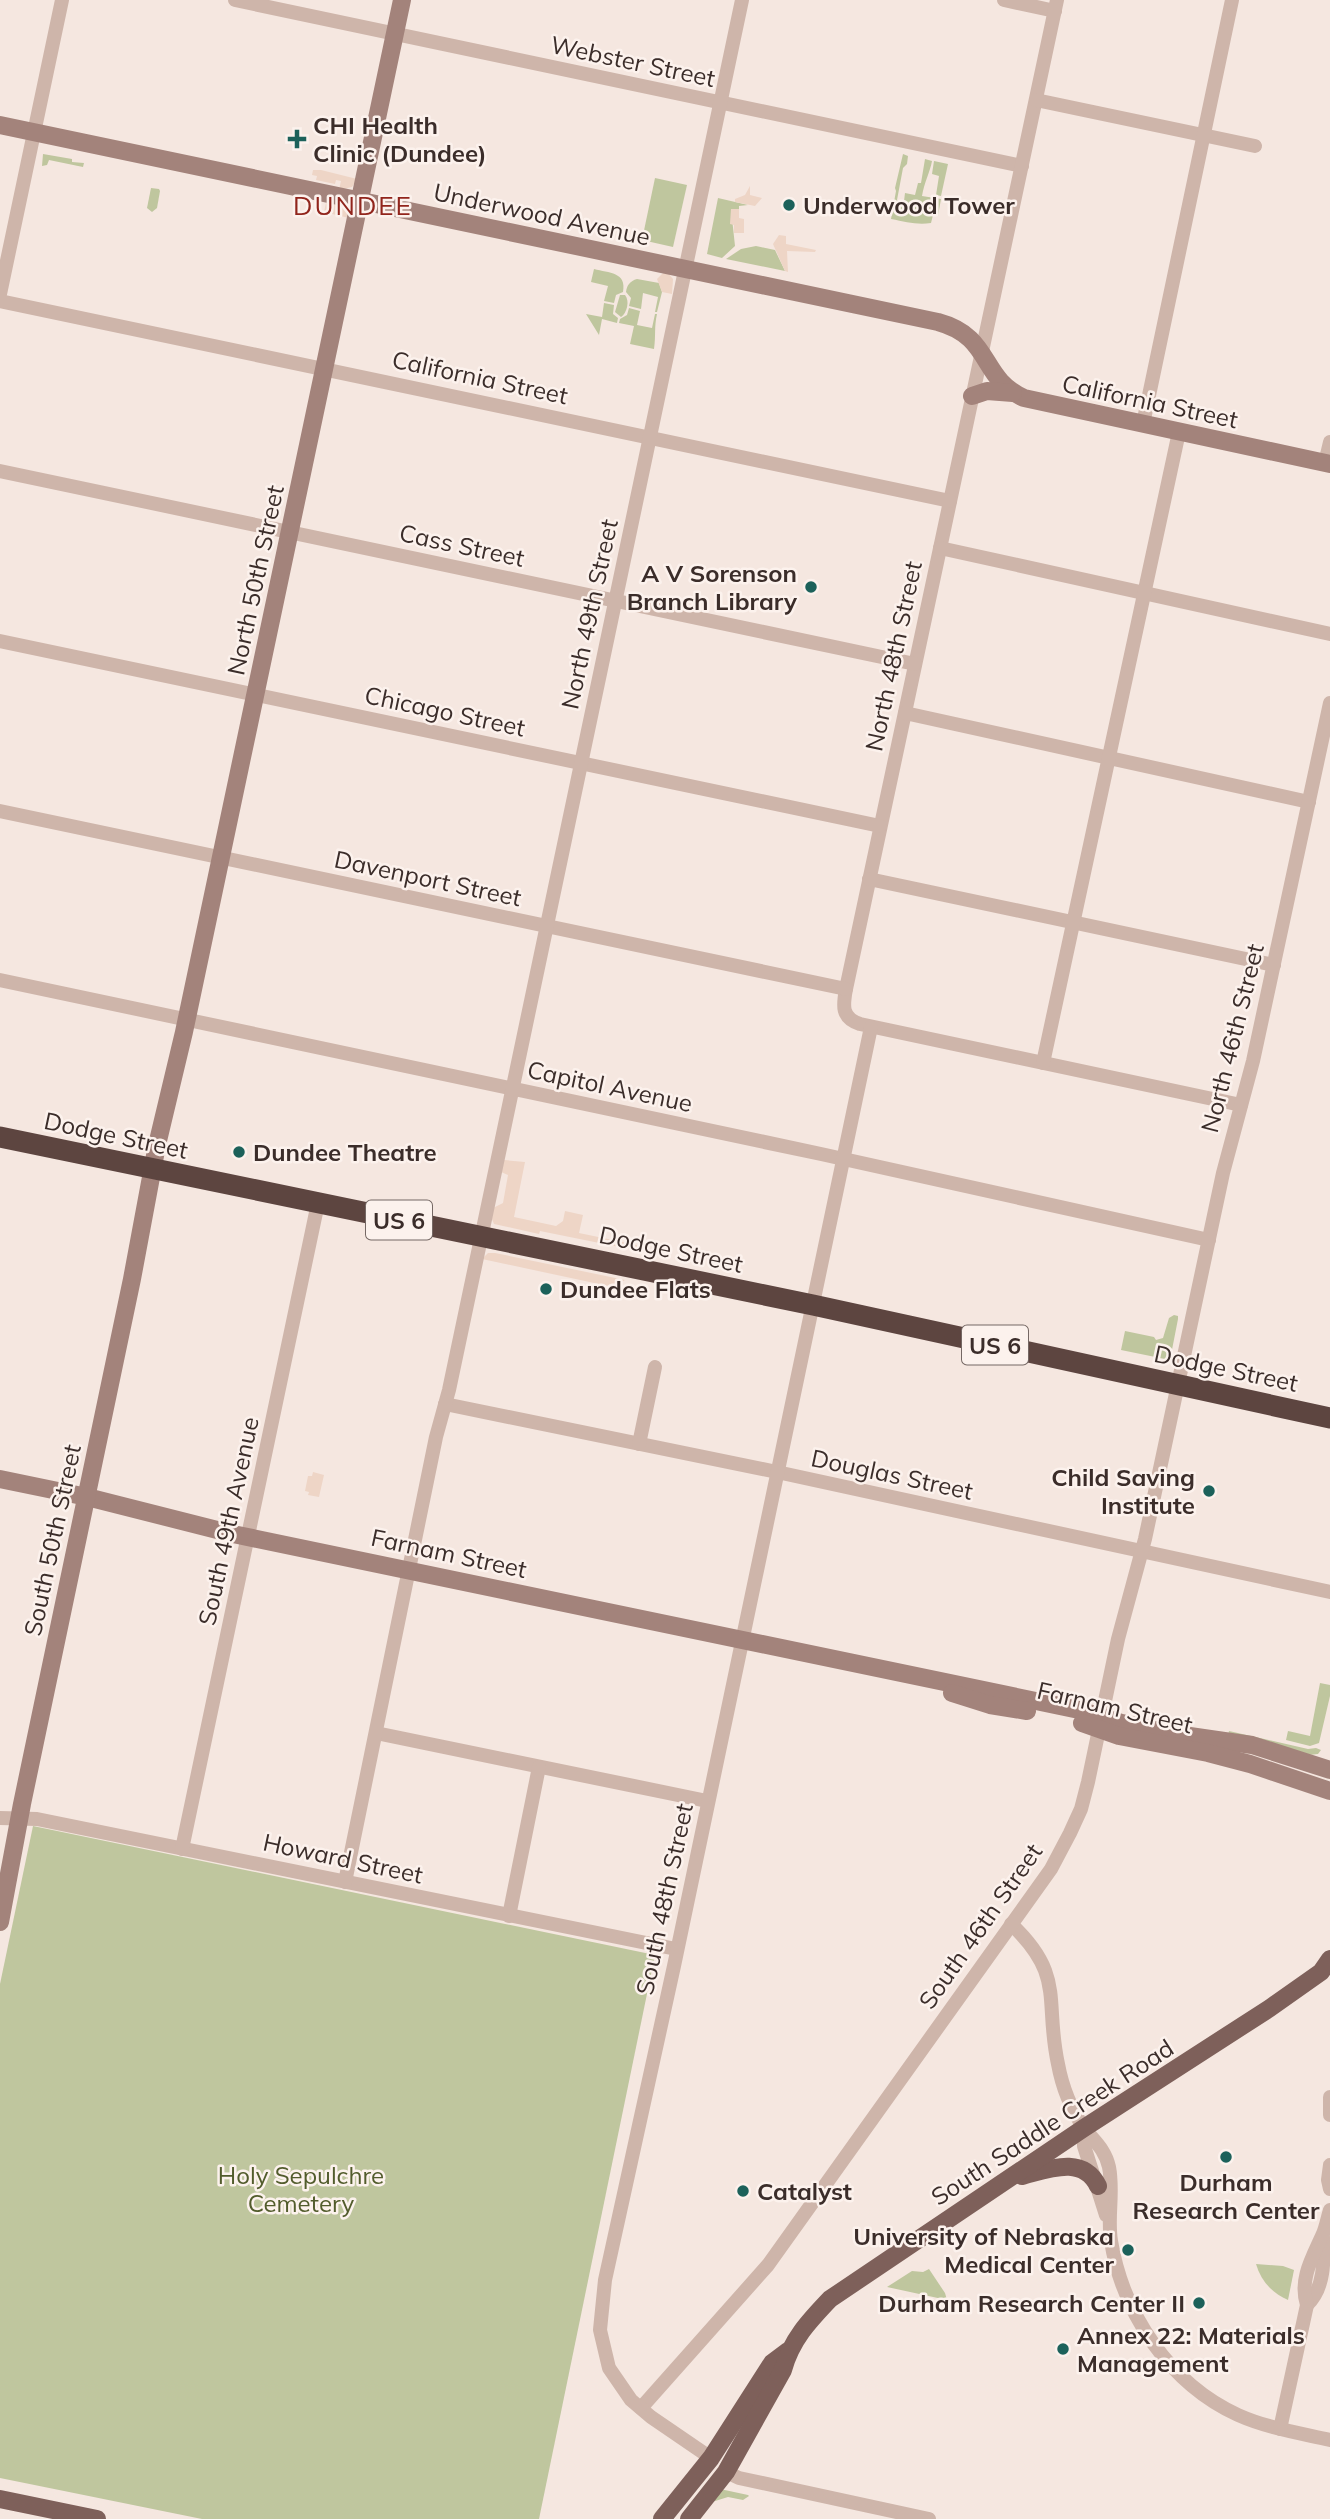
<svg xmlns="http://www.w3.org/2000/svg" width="1330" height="2519" font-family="Mulish,sans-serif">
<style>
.green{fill:#bfc69e}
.plaza{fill:#eed5c6}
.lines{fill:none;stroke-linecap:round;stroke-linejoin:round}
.street{stroke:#ceb5aa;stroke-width:14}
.secondary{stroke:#a3837b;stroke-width:18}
.primary{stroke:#7e605a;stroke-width:18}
.highway{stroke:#5d4540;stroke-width:21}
.poi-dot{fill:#1c615a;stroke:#fcf2ed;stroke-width:2.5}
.labels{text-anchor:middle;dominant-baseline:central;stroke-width:5;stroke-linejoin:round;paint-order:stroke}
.shield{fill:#fcf2ed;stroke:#756864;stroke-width:2}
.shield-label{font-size:23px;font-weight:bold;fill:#3b2d2a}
.street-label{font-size:24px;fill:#3b2d2a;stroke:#fcf2ed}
.poi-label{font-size:24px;font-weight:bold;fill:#3b2d2a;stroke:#fcf2ed;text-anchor:start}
.park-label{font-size:24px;fill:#525c2c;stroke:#fcf2ed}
.neighbourhood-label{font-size:26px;letter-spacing:2px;fill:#91251c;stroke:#fcf2ed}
</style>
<rect width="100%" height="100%" fill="#f5e7e0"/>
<!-- green -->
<g class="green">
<path d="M 43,154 L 72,159 L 72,162 L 84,163 L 83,167 L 49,160 L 47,165 L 42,166 Z"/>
<path d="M 903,154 L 908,156 L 907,164 L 903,168 L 897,200 L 904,201 L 905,193 L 915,195 L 918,183 L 921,183 L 925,159 L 932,161 C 930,172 924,183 922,196 L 941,199 L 938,216 L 933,215 L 931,223 C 917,225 906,222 891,219 L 896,191 L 895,188 Z"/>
<path d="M 934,161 L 948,164 L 941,196 L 936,195 L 939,176 L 932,174 Z"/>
<path d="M 655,178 L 687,185 L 673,247 L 642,240 Z"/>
<path d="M 151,188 L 159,189 L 160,191 L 157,208 L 152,212 L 147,208 Z"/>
<path d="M 718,198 L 748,205 L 739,206 L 739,209 L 731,209 L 735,246 L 722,258 L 707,254 Z"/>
<path d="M 756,246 L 775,250 L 785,271 L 726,259 L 741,249 Z"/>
<path d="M 594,269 C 609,273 627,272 623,292 L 616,295 L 614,303 L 604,301 L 608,286 L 591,282 Z"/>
<path d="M 637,279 L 659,283 L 662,292 L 657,312 L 655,312 L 658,297 L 643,293 L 641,309 L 629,306 L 631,298 L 626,292 C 627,285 630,281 637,279 Z"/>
<path d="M 620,295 L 625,295 C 630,301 627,313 621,317 L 615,312 Z"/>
<path d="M 604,303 L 614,305 L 613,314 L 618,318 L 617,323 L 602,319 L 599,335 L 586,314 L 602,317 Z"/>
<path d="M 629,308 L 640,311 L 637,325 L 652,328 L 655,314 L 657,314 C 654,327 656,336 654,349 L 630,344 L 634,326 L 619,323 L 620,319 L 627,315 Z"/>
<path d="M 1174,1315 L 1178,1316 L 1178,1319 L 1170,1360 L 1121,1350 L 1125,1331 L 1154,1337 L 1156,1340 L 1163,1338 L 1169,1318 Z"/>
<path d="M 1320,1683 L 1330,1685 L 1330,1696 L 1319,1743 L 1310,1746 L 1286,1740 L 1288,1731 L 1310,1736 Z"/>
<path d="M 1229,1731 L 1308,1749 L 1316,1748 L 1321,1750 L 1318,1754 L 1309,1755 L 1228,1735 Z"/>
<path d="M 33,1826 L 655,1955 L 539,2519 L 202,2519 L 0,2478 L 0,1984 Z"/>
<path d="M 1256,2264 L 1283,2266 L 1294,2270 L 1288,2300 C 1272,2293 1261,2281 1256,2264 Z"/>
<path d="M 929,2269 L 945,2293 L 947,2300 L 887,2287 L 912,2271 L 923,2272 Z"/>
<path d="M 720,2489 L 748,2495 L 749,2496 L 743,2500 L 728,2497 L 712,2502 Z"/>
</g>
<!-- plaza -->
<g class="plaza">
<path d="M 313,170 L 321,170 L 357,179 L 352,187 L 339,190 L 341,181 L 336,180 L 335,184 L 316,180 L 317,176 L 312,175 Z"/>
<path d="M 750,186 L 750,195 L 762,198 L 755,206 L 735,202 L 735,199 L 745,195 Z"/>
<path d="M 333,201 L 345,206 L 349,218 L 324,212 L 326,203 L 332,204 Z"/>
<path d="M 731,209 L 739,209 L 739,218 L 744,219 L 744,233 L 734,233 L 734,225 L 730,224 Z"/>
<path d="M 779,235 L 786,236 L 786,244 L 816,250 L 815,252 L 787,251 L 788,272 L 785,271 L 773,244 Z"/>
<path d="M 663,273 L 668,273 L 673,279 L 672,294 L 662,292 L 657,279 Z"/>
<path d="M 504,1160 L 525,1162 L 514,1217 L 556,1226 L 563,1221 L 565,1211 L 583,1215 L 579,1233 L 637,1245 L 636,1248 L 634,1250 L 540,1231 L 539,1234 L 494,1224 L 491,1217 L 493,1208 L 503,1203 L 508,1175 L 501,1172 Z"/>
<path d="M 488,1253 L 495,1253 L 625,1280 L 613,1287 L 482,1259 Z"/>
<path d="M 313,1472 L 324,1475 L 319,1497 L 308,1495 L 309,1492 L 305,1491 L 308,1476 L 312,1476 Z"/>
</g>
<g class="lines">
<!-- street -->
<g class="street">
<path d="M 235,0 L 1022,166"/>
<path d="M 1004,0 L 1055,11"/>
<path d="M 1057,0 L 846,989 C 843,1005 841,1018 860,1024 L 1241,1105"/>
<path d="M 1036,100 L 1255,146"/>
<path d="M 0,294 L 62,0"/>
<path d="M 0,301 L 950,501"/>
<path d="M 1143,424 L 1232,0"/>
<path d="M 1325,463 L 1330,442"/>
<path d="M 0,471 L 915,664"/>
<path d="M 940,548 L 1330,634"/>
<path d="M 0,641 L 880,826"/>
<path d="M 905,713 L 1309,802"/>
<path d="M 0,811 L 846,989"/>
<path d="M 869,879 L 1274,965"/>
<path d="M 0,980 L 821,1154 L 1209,1240"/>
<path d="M 1043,1063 L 1179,432"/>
<path d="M 445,1404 L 777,1472 L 1330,1592"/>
<path d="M 639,1444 L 655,1367"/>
<path d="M 376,1733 L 707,1801"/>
<path d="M 0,1818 L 37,1819 L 676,1949"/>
<path d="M 182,1849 L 318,1203"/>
<path d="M 345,1882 L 436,1437 L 449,1390 L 742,0"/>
<path d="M 509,1916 L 539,1767"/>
<path d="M 1011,1924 C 1066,1976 1044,2000 1058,2064 C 1062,2086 1071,2109 1084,2128 C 1094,2141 1105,2149 1109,2167 C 1114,2192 1107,2217 1111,2241 C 1123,2314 1170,2384 1238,2415 C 1267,2428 1299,2433 1330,2440"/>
<path d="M 1330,2097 L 1330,2115"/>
<path d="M 1084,2128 L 1084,2146 L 1106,2215"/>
<path d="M 1330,2165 L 1328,2180 L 1330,2189"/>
<path d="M 1307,2305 C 1325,2288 1324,2260 1323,2237"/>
<path d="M 641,2408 L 768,2265 L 1051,1869 L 1070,1833 L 1081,1809 L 1088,1782 L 1118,1639 L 1145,1539 L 1223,1173 L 1253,1061 L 1330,703"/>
<path d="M 1280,2429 L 1307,2305 C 1299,2280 1312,2258 1322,2236 C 1326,2228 1327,2219 1330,2210"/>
<path d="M 711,2458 L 651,2417 L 631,2400 L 609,2368 L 600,2330 L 605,2280 L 674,1966 L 871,1027"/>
<path d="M 726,2472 L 739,2478 L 929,2519"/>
</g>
<!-- secondary -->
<g class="secondary">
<path d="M 0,125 L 938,322 C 993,337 979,378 1024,398 L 1330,464"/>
<path d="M 972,396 L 987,391 L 1013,393"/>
<path d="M 0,1479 L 87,1497 L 233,1534 L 1079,1710 L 1122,1723 L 1169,1733 L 1252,1745 L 1330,1770"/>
<path d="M 952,1693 L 990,1705 L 1027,1711"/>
<path d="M 1082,1723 L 1119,1736 L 1208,1753 L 1250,1764 L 1330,1791"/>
<path d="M 0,1922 L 22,1804 L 132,1279 L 157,1145 L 184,1032 L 402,0"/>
</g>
<!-- primary -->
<g class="primary">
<path d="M 1022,2176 C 1049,2169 1083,2155 1098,2186"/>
<path d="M 0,2499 L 97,2519"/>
<path d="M 662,2519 L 711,2458 L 772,2363 L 788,2351"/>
<path d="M 689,2519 L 726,2472 L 783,2370 C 791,2340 809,2321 830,2299 L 1084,2128 L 1270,2008 L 1321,1972 L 1330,1959"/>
</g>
<!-- highway -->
<path class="highway" d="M 0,1137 L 813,1305 L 1330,1418"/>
</g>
<!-- markers -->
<g class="poi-dot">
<path d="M293.5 128.5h7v7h7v7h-7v7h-7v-7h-7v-7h7z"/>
<circle cx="789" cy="205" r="7"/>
<circle cx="811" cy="587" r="7"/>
<circle cx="239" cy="1152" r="7"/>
<circle cx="546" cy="1289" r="7"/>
<circle cx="1209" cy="1491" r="7"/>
<circle cx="1226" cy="2157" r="7"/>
<circle cx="743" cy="2191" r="7"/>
<circle cx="1128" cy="2250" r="7"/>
<circle cx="1199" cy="2303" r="7"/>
<circle cx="1063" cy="2349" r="7"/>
</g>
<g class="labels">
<!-- shield labels -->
<g class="shield">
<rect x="366" y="1200.5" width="66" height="39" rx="5"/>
<rect x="962" y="1325.5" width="66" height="39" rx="5"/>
</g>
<g class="shield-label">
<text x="399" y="1220">US 6</text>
<text x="995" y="1345">US 6</text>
</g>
<!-- street labels -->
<g class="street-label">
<text transform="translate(633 61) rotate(12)">Webster Street</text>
<text transform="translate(542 214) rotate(12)">Underwood Avenue</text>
<text transform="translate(480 377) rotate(12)">California Street</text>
<text transform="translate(1150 401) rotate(12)">California Street</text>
<text transform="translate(462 545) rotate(12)">Cass Street</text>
<text transform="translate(255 580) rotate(-78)">North 50th Street</text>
<text transform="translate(589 614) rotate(-78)">North 49th Street</text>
<text transform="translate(893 656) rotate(-78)">North 48th Street</text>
<text transform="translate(445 711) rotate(12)">Chicago Street</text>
<text transform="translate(428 878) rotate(12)">Davenport Street</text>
<text transform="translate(1232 1038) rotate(-76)">North 46th Street</text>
<text transform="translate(610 1086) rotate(12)">Capitol Avenue</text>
<text transform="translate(116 1135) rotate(12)">Dodge Street</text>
<text transform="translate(671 1249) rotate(12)">Dodge Street</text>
<text transform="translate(1226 1368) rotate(12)">Dodge Street</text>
<text transform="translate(892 1474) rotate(12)">Douglas Street</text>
<text transform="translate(228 1521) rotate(-78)">South 49th Avenue</text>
<text transform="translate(52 1540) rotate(-78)">South 50th Street</text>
<text transform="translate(449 1553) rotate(12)">Farnam Street</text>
<text transform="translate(1115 1707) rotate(13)">Farnam Street</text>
<text transform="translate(343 1858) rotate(12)">Howard Street</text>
<text transform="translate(664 1899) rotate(-78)">South 48th Street</text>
<text transform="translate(980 1926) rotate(-55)">South 46th Street</text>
<text transform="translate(1052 2122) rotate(-33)">South Saddle Creek Road</text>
</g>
<!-- poi labels -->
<g class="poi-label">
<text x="313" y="125">CHI Health<tspan x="313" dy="28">Clinic (Dundee)</tspan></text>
<text x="803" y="205">Underwood Tower</text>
<text x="797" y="573" text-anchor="end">A V Sorenson<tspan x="797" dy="28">Branch Library</tspan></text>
<text x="253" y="1152">Dundee Theatre</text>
<text x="560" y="1289">Dundee Flats</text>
<text x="1195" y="1477" text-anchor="end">Child Saving<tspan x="1195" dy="28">Institute</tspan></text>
<text x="1226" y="2182" text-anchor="middle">Durham<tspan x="1226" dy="28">Research Center</tspan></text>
<text x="757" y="2191">Catalyst</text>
<text x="1114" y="2236" text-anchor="end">University of Nebraska<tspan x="1114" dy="28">Medical Center</tspan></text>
<text x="1185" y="2303" text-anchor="end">Durham Research Center II</text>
<text x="1077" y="2335">Annex 22: Materials<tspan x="1077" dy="28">Management</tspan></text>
</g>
<!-- park labels -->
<g class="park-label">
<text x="301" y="2175">Holy Sepulchre<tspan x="301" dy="28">Cemetery</tspan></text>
</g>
<!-- neighbourhood labels -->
<g class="neighbourhood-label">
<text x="353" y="205">DUNDEE</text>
</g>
</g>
</svg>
